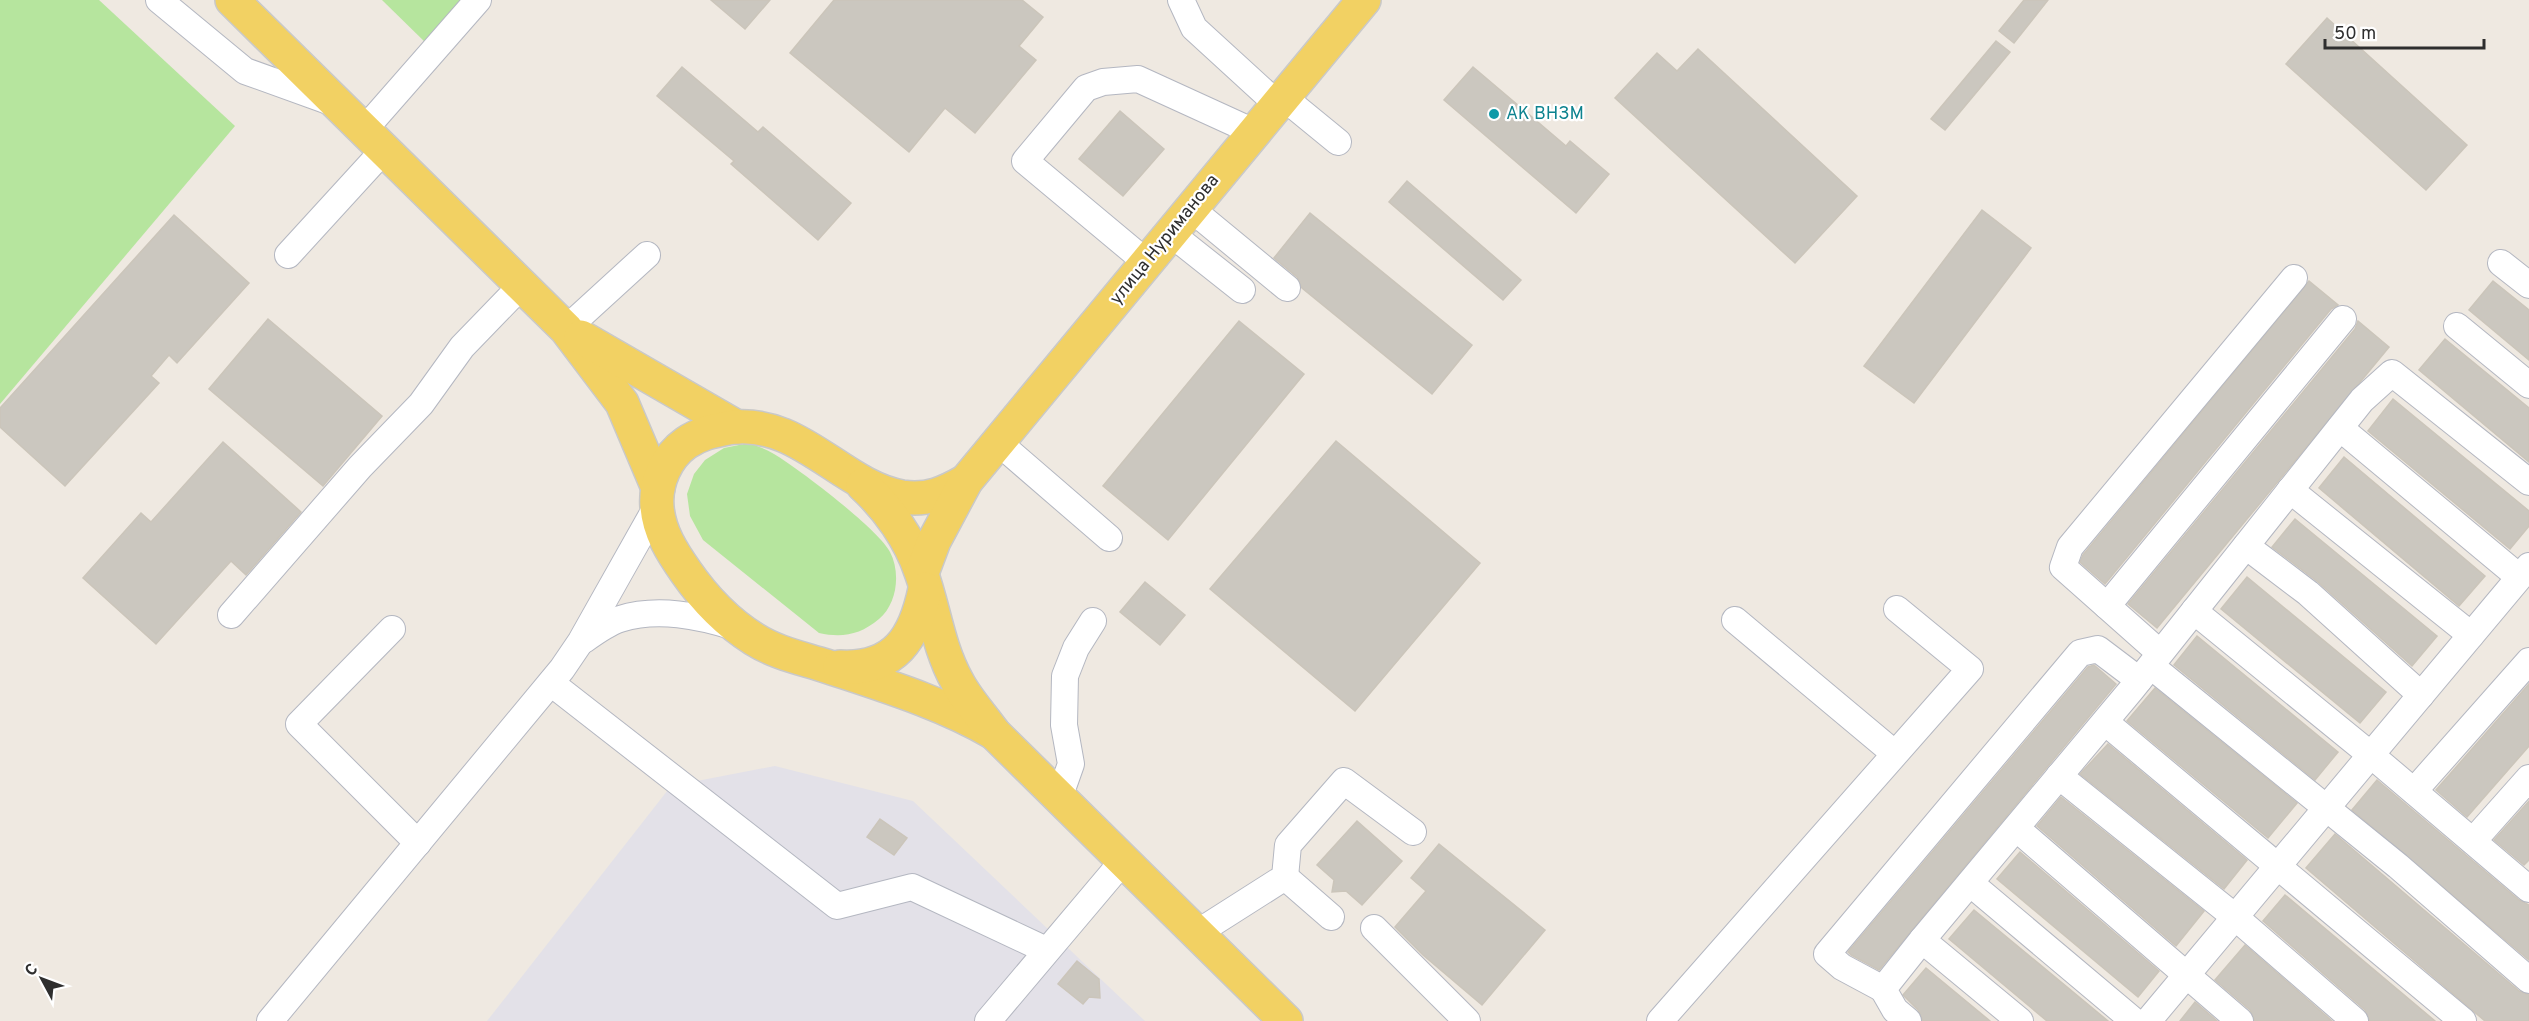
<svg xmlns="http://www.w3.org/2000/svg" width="2529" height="1021" font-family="Overpass,sans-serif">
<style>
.industrial{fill:#e3e1e8}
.green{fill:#b6e59e}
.building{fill:#cbc7bf;stroke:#cbc5ba;stroke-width:1.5}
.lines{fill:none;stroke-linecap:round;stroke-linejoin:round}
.minor-casing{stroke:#b4b7c1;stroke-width:28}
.major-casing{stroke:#c9c9c9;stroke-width:36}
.minor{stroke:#fff;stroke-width:26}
.major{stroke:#f2d163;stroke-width:33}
.culture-dot{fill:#0f9aa8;stroke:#fff;stroke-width:2}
.labels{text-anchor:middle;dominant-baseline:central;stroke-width:4.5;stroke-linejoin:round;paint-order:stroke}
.culture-label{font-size:18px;fill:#0d838f;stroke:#fff;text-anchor:start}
.street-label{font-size:18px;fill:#2e2e2e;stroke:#fff}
</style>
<rect width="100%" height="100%" fill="#efe9e1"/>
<!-- industrial -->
<path class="industrial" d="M 775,766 L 913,801 L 1145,1021 L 487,1021 L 671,786 Z"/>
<!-- green -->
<g class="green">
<path d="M 0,0 L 99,0 L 235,126 L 0,404 Z"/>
<path d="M 382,0 L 463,0 L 429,46 Z"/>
<path d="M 749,443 C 757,446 766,449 774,454 C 798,468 878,529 890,552 C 901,573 897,604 879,619 C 860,635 842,638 819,633 L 703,540 L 690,516 L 687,494 L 694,474 L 705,460 L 724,448 Z"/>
</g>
<!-- building -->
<g class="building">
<path d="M 711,0 L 770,0 L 745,29 Z"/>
<path d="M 834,0 L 1022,0 L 1043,17 L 1019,46 L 1036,60 L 975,133 L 945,108 L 909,152 L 790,53 Z"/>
<path d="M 2024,0 L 2048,0 L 2014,43 L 1999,31 Z"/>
<path d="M 2327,18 L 2467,145 L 2426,190 L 2286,64 Z"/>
<path d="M 1996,41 L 2010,52 L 1945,130 L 1931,119 Z"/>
<path d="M 1698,49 L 1857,196 L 1795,263 L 1615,98 L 1657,53 L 1677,71 Z"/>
<path d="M 682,67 L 758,132 L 763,127 L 851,203 L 818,240 L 731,164 L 734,161 L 657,96 Z"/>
<path d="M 1473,67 L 1566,146 L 1570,141 L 1609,174 L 1576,213 L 1444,100 Z"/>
<path d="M 1120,111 L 1164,149 L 1123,196 L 1079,159 Z"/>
<path d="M 1407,181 L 1521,280 L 1503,300 L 1389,202 Z"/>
<path d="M 1982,210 L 2031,248 L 1914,403 L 1864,366 Z"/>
<path d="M 1310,213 L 1472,345 L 1432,394 L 1302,288 L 1297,277 L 1274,258 Z"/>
<path d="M 174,215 L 249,283 L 177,363 L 169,355 L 151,376 L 159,383 L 65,486 L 0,427 L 0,408 Z"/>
<path d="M 2309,281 L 2338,305 L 2331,309 L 2105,584 L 2080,562 L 2083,555 Z"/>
<path d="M 2493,281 L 2529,310 L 2529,360 L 2469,310 Z"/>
<path d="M 268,319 L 382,416 L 323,486 L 209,389 Z"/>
<path d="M 1239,321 L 1304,374 L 1168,540 L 1103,486 Z"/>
<path d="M 2358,321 L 2389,347 L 2157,628 L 2128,604 L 2355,329 Z"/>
<path d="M 2445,339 L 2529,408 L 2529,462 L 2419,370 Z"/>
<path d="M 2393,399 L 2529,511 L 2529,526 L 2510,549 L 2368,431 Z"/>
<path d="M 1336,441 L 1480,563 L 1355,711 L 1210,589 Z"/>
<path d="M 223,442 L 301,512 L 246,575 L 231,561 L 156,644 L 83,578 L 141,513 L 151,522 Z"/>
<path d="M 2344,457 L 2485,576 L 2459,606 L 2319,488 Z"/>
<path d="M 2295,519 L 2437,636 L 2412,666 L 2318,582 L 2272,547 Z"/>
<path d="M 2247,577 L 2386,692 L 2360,723 L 2221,609 Z"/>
<path d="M 1145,582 L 1185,615 L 1160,645 L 1120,612 Z"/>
<path d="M 2197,636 L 2338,752 L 2315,780 L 2174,665 Z"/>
<path d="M 2094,665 L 2116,684 L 1879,970 L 1851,955 L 1848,952 L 2088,667 Z"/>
<path d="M 2529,684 L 2529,746 L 2467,817 L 2436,790 Z"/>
<path d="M 2155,688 L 2297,803 L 2268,838 L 2127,721 Z"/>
<path d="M 2108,744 L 2247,860 L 2224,889 L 2080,774 Z"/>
<path d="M 2377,780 L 2519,900 L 2529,905 L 2529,960 L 2352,810 Z"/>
<path d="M 2061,797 L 2204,911 L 2176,946 L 2037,826 Z"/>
<path d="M 2529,801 L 2529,860 L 2524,865 L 2494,840 Z"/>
<path d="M 880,819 L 907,838 L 894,855 L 867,837 Z"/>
<path d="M 1357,821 L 1402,861 L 1362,905 L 1346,891 L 1332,892 L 1334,880 L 1317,865 Z"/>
<path d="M 2335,834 L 2519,991 L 2529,995 L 2529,1021 L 2485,1021 L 2306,868 Z"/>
<path d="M 1439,844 L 1545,930 L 1482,1005 L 1423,955 L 1395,927 L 1426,891 L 1411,878 Z"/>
<path d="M 2020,852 L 2159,971 L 2138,997 L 1997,879 Z"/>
<path d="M 2285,895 L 2435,1021 L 2370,1021 L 2365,1010 L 2263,921 Z"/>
<path d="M 1974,910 L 2108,1021 L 2047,1021 L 1949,939 Z"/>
<path d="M 2245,945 L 2332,1021 L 2255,1021 L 2250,1010 L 2215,980 Z"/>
<path d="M 1077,961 L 1099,979 L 1100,998 L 1089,997 L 1083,1004 L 1058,984 Z"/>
<path d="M 1926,968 L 1990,1021 L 1923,1021 L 1918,1010 L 1903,995 Z"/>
<path d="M 2195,1002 L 2217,1021 L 2180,1021 Z"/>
</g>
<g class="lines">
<!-- minor casing -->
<g class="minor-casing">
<g id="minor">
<path d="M 159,0 L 245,71 L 334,103"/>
<path d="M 1181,0 L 1194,28 L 1277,104"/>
<path d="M 1283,97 L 1338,142"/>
<path d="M 364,130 L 478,0"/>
<path d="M 1190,208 L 1287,288"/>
<path d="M 1170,233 L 1242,290"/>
<path d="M 288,255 L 384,150"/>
<path d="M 1146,262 L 1025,161 L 1086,88 L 1103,82 L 1138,79 L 1254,132"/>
<path d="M 2501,263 L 2529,285"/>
<path d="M 2457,326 L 2529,385"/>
<path d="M 566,329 L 647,255"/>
<path d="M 2340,428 L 2519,577"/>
<path d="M 999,443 L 1109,538"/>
<path d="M 2290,490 L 2471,635"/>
<path d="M 2246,546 L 2308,593 L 2421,695"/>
<path d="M 2107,606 L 2343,319"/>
<path d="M 2194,611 L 2371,755 L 2529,889"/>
<path d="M 231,615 L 360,467 L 421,404 L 462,347 L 522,285"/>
<path d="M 1735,620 L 1894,753"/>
<path d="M 392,629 L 299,724 L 418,843"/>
<path d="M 584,640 C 595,632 608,623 620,619 C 658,607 699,616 735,627"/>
<path d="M 2160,653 L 2063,567 L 2070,547 L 2294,278"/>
<path d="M 2151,666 L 2398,866 L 2529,980"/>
<path d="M 551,683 L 837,906 L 912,887 L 1046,950"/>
<path d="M 2105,722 L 2463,1021"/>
<path d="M 2059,776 L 2235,917 L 2355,1021"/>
<path d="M 2414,791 L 2529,661"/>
<path d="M 1059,798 L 1071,764 L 1064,725 L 1065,676 L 1076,648 L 1093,621"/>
<path d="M 2016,828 L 2240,1021"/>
<path d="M 2473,841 L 2529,778"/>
<path d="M 1285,877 L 1331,917"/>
<path d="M 1970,883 L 2134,1021"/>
<path d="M 1374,928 L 1467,1021"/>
<path d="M 1197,933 L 1285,877 L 1288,845 L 1344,781 L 1413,832"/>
<path d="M 1883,989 L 1842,967 L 1827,954 L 2080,653 L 2098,649 L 2139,680"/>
<path d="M 270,1021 L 562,669 L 581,641 L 657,506"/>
<path d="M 988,1021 L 1123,861"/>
<path d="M 1660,1021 L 1970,669 L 1897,609"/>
<path d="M 1908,1021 L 1895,1010 L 1883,989 L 1922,940"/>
<path d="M 2020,1021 L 1922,940 L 2132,689 L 2362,400 L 2392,373 L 2529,482"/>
<path d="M 2148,1021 L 2529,566"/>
</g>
</g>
<!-- major casing -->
<g class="major-casing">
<g id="major">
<path d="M 232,0 L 566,329 L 622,403 L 658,488"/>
<path d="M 581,337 L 737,427"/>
<path d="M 966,481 C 945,493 928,501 902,497 C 840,486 799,417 728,428 C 712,431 699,434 686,443 C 666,457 655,483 657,507 C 659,532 672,552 686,572 C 704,598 727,622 754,639 C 776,653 801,658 826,666 C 883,685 943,703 994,733"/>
<path d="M 863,485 C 888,508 910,539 921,572 C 934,608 938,647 957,681 C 966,699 982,716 994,733 L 1286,1021"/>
<path d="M 922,573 L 934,541 L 966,481 L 1364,0"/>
<path d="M 840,667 C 895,670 915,638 925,589"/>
</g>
</g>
<!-- minor -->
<use href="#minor" class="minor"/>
<!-- major -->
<use href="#major" class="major"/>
</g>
<!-- markers -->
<circle class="culture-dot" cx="1494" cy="114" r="6"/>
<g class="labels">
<!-- culture labels -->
<g class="culture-label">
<text x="1506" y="114">АК ВНЗМ</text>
</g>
<!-- street labels -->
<g class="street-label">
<text transform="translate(1165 240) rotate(-51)">улица Нуриманова</text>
</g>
</g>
<!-- north arrow -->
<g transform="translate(42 979) rotate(311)" stroke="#ffffff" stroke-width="4.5" paint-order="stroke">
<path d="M0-4.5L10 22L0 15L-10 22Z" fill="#2e2e2e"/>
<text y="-9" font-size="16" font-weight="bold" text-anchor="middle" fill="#2e2e2e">С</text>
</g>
<!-- scale -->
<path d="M2325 39v9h159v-9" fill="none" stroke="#2e2e2e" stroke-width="3"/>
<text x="2334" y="39" font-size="18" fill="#2e2e2e" stroke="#ffffff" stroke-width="4.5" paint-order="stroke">50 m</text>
</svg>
